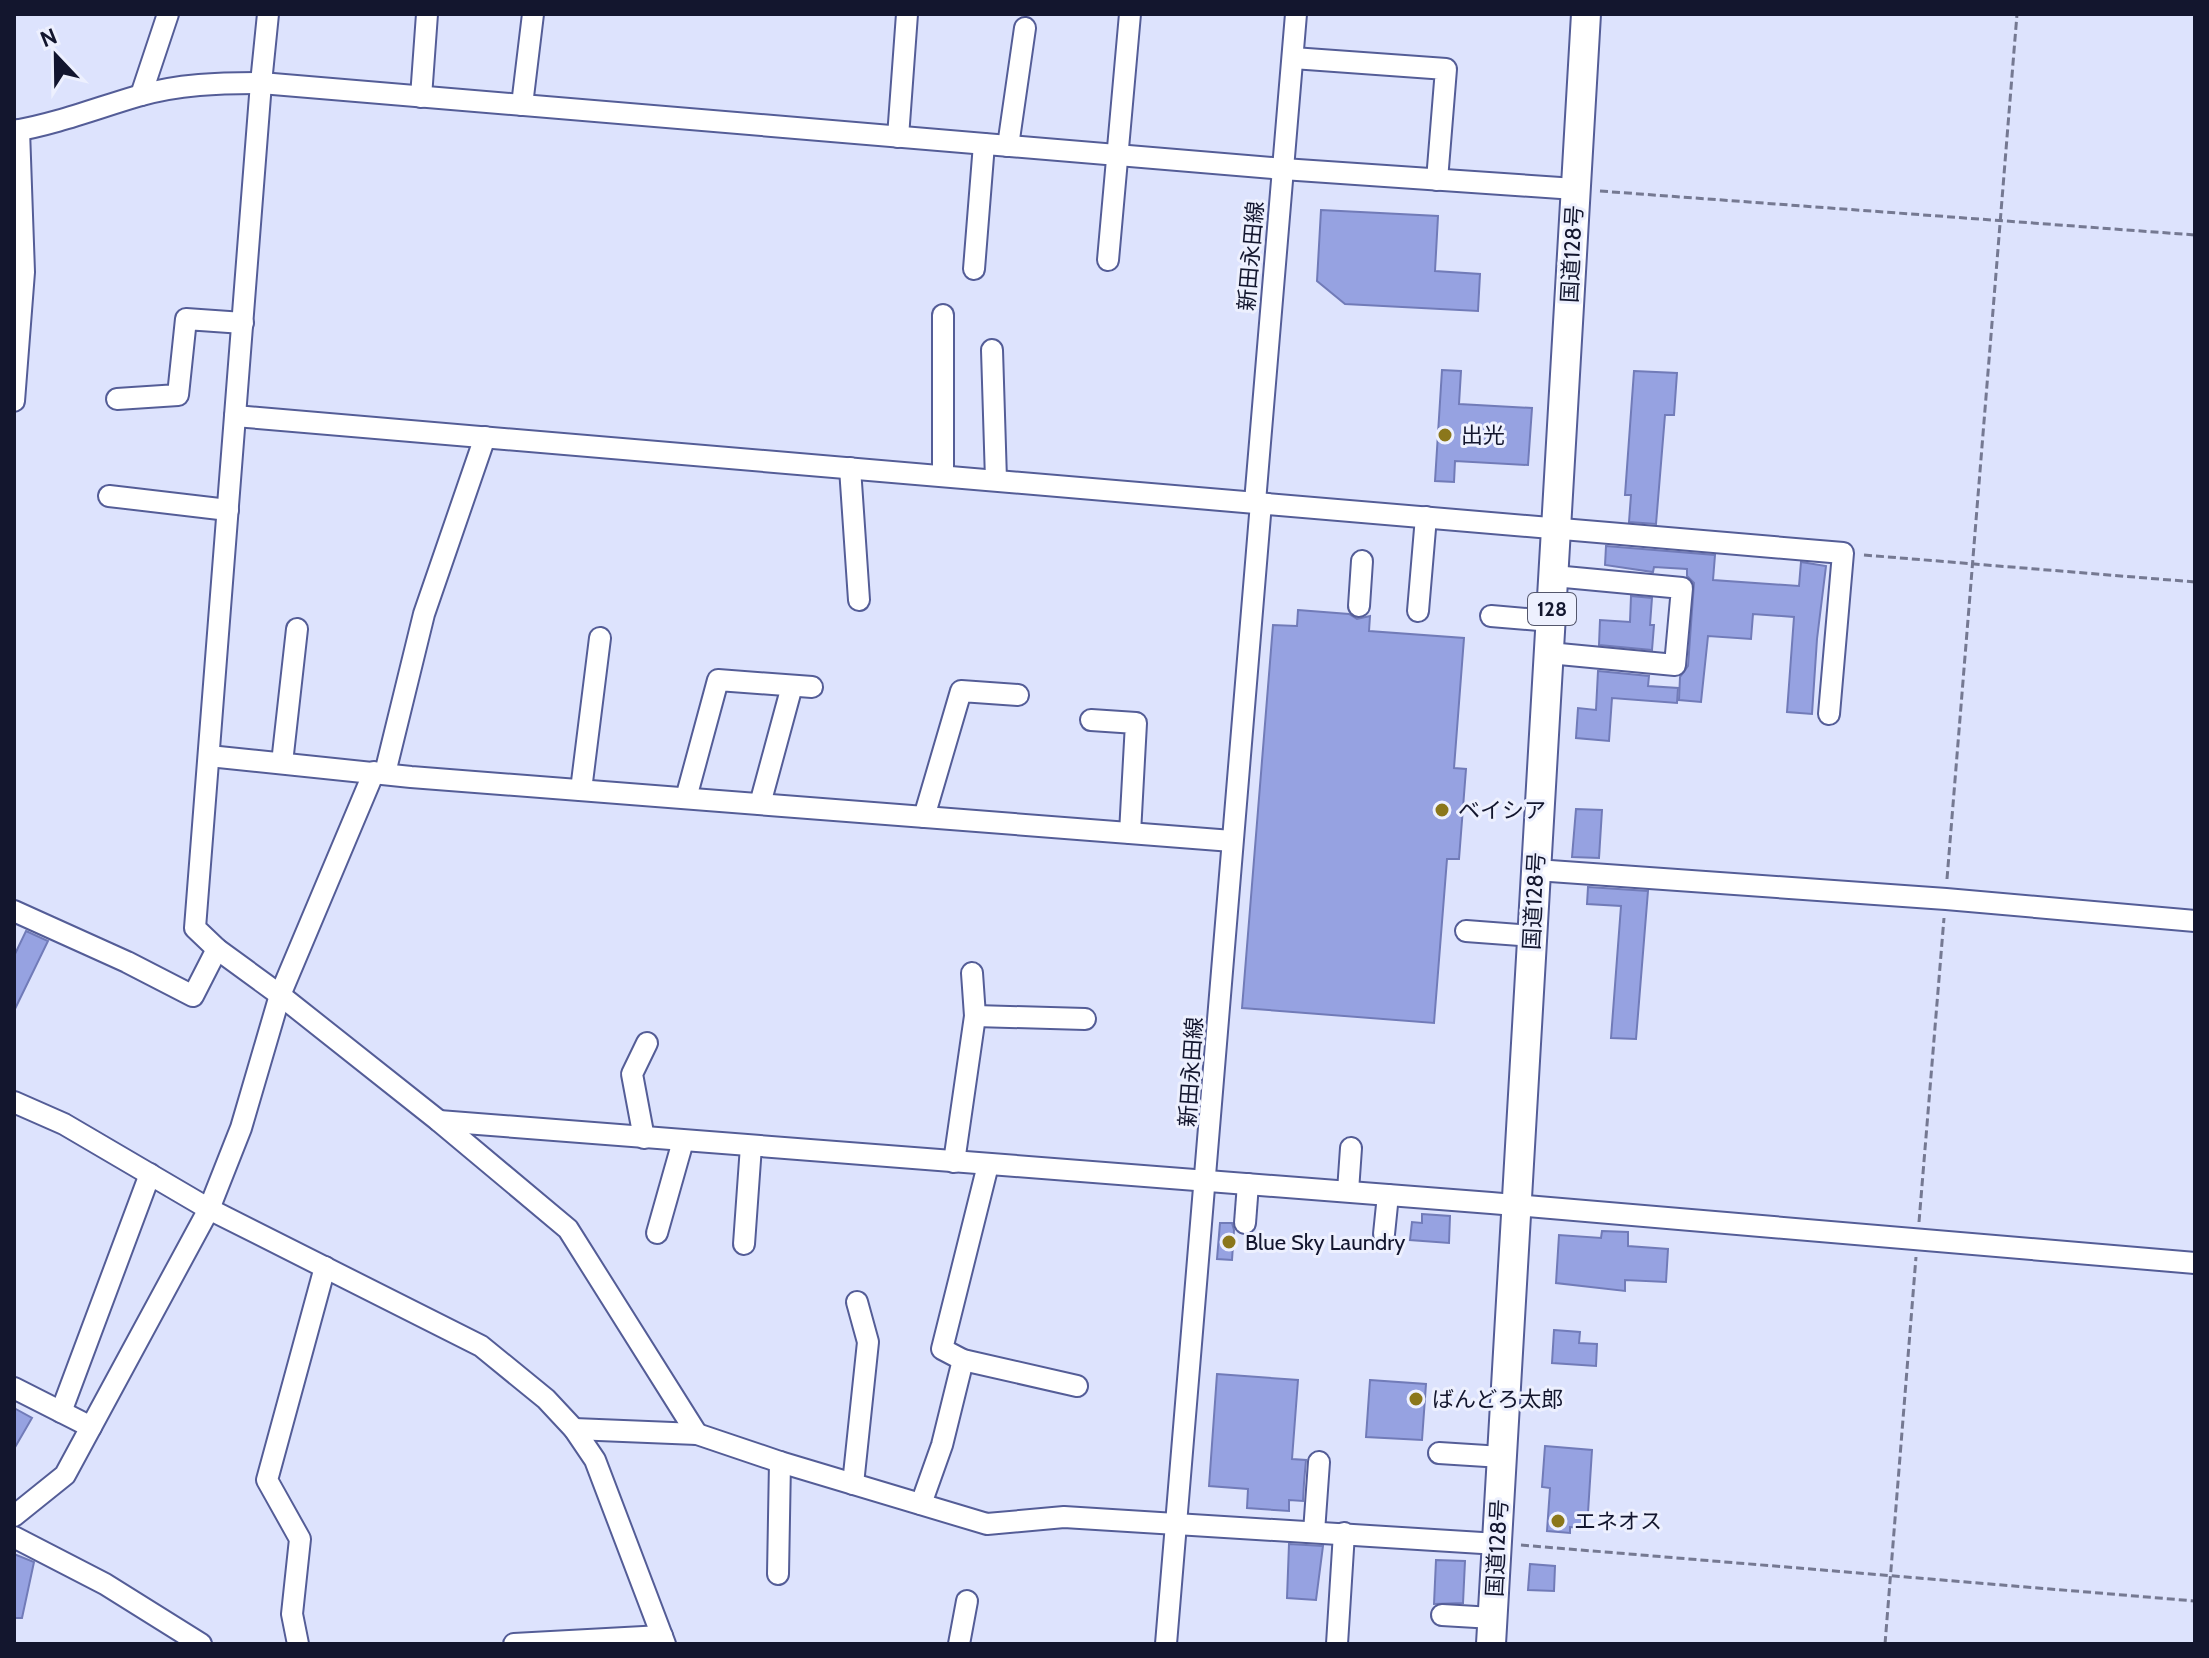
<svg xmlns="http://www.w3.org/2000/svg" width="2209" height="1658" font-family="Cabin,'Noto Sans JP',sans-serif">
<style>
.building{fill:#96a2e1;stroke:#717bb8;stroke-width:2}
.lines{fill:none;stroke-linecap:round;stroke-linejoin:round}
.minor-casing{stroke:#545d97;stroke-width:24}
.highway-casing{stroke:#545d97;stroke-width:32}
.path{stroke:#757992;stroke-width:3;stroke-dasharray:8 4;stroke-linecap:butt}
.minor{stroke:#fff;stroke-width:20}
.highway{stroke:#fff;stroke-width:28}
.poi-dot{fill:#8b771b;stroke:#edf0fe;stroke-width:3}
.labels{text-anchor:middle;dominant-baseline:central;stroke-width:6;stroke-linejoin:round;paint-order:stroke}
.shield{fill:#edf0fe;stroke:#54576c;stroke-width:2}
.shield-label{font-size:20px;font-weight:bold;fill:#13162e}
.street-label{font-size:22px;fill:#13162e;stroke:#edf0fe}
.poi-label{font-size:22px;fill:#13162e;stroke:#edf0fe;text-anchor:start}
</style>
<rect width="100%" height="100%" fill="#dde3fd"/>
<!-- building -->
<g class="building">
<path d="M 1321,210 L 1438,216 L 1435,271 L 1480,274 L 1478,311 L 1345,304 L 1317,281 Z"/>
<path d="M 1442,370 L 1461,371 L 1459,404 L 1532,408 L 1528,465 L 1455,461 L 1454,482 L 1435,481 Z"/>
<path d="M 1634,371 L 1677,373 L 1674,415 L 1665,415 L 1656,524 L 1629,522 L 1631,495 L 1625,495 Z"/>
<path d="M 1606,546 L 1715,555 L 1713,580 L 1799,586 L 1801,562 L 1826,566 L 1817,639 L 1812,714 L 1787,712 L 1794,617 L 1753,614 L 1751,639 L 1708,636 L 1701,702 L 1679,700 L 1680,677 L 1688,666 L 1694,583 L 1687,576 L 1687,569 L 1654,567 L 1653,572 L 1605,565 Z"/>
<path d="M 1631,596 L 1652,598 L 1650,625 L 1654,625 L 1652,650 L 1599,645 L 1600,620 L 1630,622 Z"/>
<path d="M 1298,610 L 1349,614 L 1357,619 L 1370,616 L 1369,631 L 1464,638 L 1454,768 L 1466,769 L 1459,859 L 1447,859 L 1434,1023 L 1242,1008 L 1273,625 L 1297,626 Z"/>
<path d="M 1598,671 L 1649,676 L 1648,686 L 1678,688 L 1677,703 L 1612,698 L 1609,741 L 1576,738 L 1578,708 L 1596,710 Z"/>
<path d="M 1576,809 L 1602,810 L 1599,858 L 1572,857 Z"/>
<path d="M 1588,887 L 1648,891 L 1636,1039 L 1611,1038 L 1621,906 L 1587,904 Z"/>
<path d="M 26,931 L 48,941 L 14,1011 L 14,956 Z"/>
<path d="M 1422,1214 L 1450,1216 L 1449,1243 L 1410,1240 L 1412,1222 L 1422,1223 Z"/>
<path d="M 1220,1223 L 1232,1223 L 1234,1230 L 1232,1260 L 1217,1259 Z"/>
<path d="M 1602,1231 L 1628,1232 L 1628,1246 L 1668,1249 L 1666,1282 L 1625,1280 L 1625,1291 L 1556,1283 L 1559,1235 L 1601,1238 Z"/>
<path d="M 1554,1330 L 1580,1332 L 1579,1343 L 1597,1344 L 1596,1366 L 1552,1363 Z"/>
<path d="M 1217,1374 L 1298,1380 L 1292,1459 L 1306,1460 L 1304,1483 L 1303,1501 L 1289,1500 L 1289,1511 L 1247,1508 L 1248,1489 L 1209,1486 Z"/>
<path d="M 1370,1380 L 1426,1384 L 1422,1440 L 1366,1437 Z"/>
<path d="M 14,1408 L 32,1418 L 14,1449 Z"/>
<path d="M 1545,1446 L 1592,1450 L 1587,1528 L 1570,1527 L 1570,1533 L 1547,1531 L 1550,1488 L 1542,1487 Z"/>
<path d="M 1289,1544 L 1323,1546 L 1316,1600 L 1287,1598 Z"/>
<path d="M 14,1554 L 34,1562 L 22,1618 L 14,1618 Z"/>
<path d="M 1436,1560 L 1465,1561 L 1463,1603 L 1434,1604 Z"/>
<path d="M 1530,1564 L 1555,1566 L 1554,1591 L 1528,1590 Z"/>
</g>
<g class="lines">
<!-- minor casing -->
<g class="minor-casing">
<g id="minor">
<path d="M 268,14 L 261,83 L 195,928 L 217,949 L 280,995 L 439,1121 L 568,1229 L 697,1434"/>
<path d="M 1293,58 L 1446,69 L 1437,180"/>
<path d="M 141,95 L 168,14"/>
<path d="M 421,97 L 427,14"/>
<path d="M 522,105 L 533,14"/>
<path d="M 14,131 C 56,124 97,108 138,96 C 178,84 220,83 261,83 L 1283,169 L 1575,189"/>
<path d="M 898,137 L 907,14"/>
<path d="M 1008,146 L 1025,28"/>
<path d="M 1108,260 L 1130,14"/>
<path d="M 974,269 L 984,144"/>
<path d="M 992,350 L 996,480"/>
<path d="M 117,399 L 178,395 L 186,319 L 243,323"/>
<path d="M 14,401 L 24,272 L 19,130"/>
<path d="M 235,416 L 1843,553 L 1829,714"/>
<path d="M 850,468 L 859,600"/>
<path d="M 943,476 L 943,315"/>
<path d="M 109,496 L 228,510"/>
<path d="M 1255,502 L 1296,14"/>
<path d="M 1359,606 L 1362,561"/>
<path d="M 1418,611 L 1426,517"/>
<path d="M 1491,616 L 1551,621"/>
<path d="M 1549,653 L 1675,665 L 1682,588 L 1554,576"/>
<path d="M 1091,720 L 1136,723 L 1130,833"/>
<path d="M 209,756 L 411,777 L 1232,841"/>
<path d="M 282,763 L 297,629"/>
<path d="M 385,773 L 424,614 L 485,437"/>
<path d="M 581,790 L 600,638"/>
<path d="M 686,798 L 718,680 L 812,687"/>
<path d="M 760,804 L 792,686"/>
<path d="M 924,817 L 961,691 L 1018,695"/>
<path d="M 1536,870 L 1946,899 L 2195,921"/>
<path d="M 14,911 L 127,962 L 193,996 L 217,949"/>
<path d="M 1466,931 L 1532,936"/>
<path d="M 975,1016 L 1085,1019"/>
<path d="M 14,1102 L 64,1124 L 209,1209 L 481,1346 L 546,1399 L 574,1429 L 595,1460 L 665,1644"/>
<path d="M 439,1121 L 1491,1203 L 2195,1263"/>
<path d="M 644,1138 L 632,1074 L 647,1043"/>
<path d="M 954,1162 L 975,1016 L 972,973"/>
<path d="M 988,1165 L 942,1349 L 963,1360 L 1077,1386"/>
<path d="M 1348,1191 L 1351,1148"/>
<path d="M 1245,1223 L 1248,1184"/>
<path d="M 657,1233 L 683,1141"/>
<path d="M 1384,1234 L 1388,1195"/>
<path d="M 744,1244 L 751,1146"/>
<path d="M 14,1388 L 91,1427"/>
<path d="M 61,1412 L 150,1174"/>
<path d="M 574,1429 L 697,1434 L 780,1462 L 987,1524 L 1064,1517 L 1498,1544"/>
<path d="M 1439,1453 L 1502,1457"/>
<path d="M 853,1484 L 868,1342 L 857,1302"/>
<path d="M 921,1504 L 942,1445 L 963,1360"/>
<path d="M 14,1516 L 65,1475 L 209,1209 L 241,1128 L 280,995 L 374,772"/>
<path d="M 1314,1532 L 1319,1462"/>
<path d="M 14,1537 L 105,1584 L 201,1644"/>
<path d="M 778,1574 L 780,1462"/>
<path d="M 1442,1615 L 1493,1618"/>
<path d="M 298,1644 L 292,1614 L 300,1539 L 267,1480 L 325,1267"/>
<path d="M 514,1644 L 662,1636"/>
<path d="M 959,1644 L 967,1601"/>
<path d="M 1166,1644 L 1261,503"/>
<path d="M 1337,1644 L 1344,1533"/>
</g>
</g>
<!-- highway casing -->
<g class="highway-casing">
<path id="highway" d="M 1491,1644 L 1586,14"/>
</g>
<!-- path -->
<g class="path">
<path d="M 1600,191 L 2195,235"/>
<path d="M 1864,555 L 2195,582"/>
<path d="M 1947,879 L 2017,14"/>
<path d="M 1919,1222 L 1944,918"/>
<path d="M 1521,1545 L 2195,1601"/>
<path d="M 1885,1644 L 1916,1257"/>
</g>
<!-- minor -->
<use href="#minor" class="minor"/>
<!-- highway -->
<use href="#highway" class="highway"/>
</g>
<!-- markers -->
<g class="poi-dot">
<circle cx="1445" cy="435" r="8"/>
<circle cx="1442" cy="810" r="8"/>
<circle cx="1229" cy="1242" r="8"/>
<circle cx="1416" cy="1399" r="8"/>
<circle cx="1558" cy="1521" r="8"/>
</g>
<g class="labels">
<!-- shield labels -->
<rect class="shield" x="1528" y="593" width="48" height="32" rx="6"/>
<g class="shield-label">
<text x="1552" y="609">128</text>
</g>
<!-- street labels -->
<g class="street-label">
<text transform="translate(1572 254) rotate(-87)">国道128号</text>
<text transform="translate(1251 256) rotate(-85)">新田永田線</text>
<text transform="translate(1534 901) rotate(-87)">国道128号</text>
<text transform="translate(1191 1072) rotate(-86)">新田永田線</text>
<text transform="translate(1497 1548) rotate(-87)">国道128号</text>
</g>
<!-- poi labels -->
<g class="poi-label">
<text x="1461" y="435">出光</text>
<text x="1458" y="810">ベイシア</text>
<text x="1245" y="1242">Blue Sky Laundry</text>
<text x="1432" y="1399">ばんどろ太郎</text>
<text x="1574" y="1521">エネオス</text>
</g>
</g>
<!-- border -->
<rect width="2209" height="1658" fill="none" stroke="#13162e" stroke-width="32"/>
<!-- north arrow -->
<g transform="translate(56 56) rotate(338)" stroke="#edf0fe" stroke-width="6" paint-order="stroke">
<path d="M0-6L14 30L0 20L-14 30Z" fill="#13162e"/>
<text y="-12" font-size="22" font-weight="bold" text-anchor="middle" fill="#13162e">N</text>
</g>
</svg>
